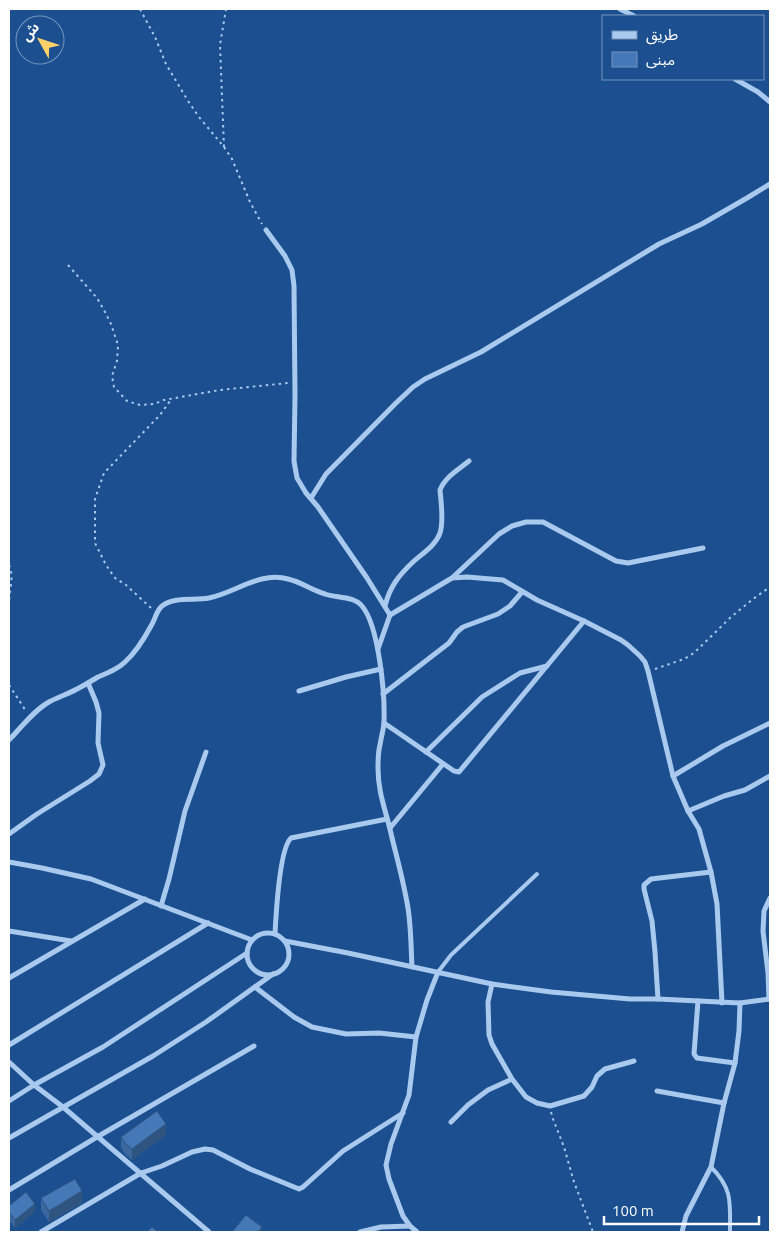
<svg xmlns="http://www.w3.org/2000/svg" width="779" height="1241" font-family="Ubuntu,'Noto Sans Arabic',sans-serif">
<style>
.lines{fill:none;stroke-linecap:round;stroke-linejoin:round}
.path{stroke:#a9c9ee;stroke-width:2;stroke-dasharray:2.5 4;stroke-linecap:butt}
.lane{stroke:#a9c9ee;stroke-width:4}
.street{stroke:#a9c9ee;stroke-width:5}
.wall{fill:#3a679d}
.shaded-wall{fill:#305480}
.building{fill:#4478b7;stroke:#305480}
</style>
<rect width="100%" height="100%" fill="#1b4f8f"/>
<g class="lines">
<!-- path -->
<g class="path">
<path d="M 140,9 L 155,37 L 166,64 L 188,101 L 199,117 L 224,147 L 232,159 L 250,202 L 262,224"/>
<path d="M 224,147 L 220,45 L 226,9"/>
<path d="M 68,265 L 97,298 L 104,310 L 111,324 L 118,345 L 117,361 L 112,376 L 114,387 L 127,401 L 140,405 L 154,404 L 164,400 L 220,390 L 288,383"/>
<path d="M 9,565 C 14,575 10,589 9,601"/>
<path d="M 151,608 L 126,585 L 115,578 L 106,565 L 95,543 L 95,499 L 104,473 L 160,415 L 170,401"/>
<path d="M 655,669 L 684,659 L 694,653 L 731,617 L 753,599 L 770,587"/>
<path d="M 9,685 L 26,711"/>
<path d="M 551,1112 L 553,1119 L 564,1147 L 574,1182 L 593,1232"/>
</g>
<!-- lane -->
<g class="lane">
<path d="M 438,972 L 451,955 L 537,874"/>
<path d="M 711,1167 C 733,1189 730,1203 730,1232"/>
</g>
<!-- street -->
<g class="street">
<path d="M 620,9 L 634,16"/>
<path d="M 735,79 L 758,92 L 770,102"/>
<path d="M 266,230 L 285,256 L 292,270 L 294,286 L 295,395 L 294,461 L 297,478 L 306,493 L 318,507 L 367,578 L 390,615"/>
<path d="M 311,498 L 326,474 L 396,403 L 413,387 L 425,379 L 481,352 L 659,244 L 702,224 L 747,198 L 770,184"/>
<path d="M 452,578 L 499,534 L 512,526 L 526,522 L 543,522 L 616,561 L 628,563 L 703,548"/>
<path d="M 385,606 C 390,586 399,575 414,561 C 423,553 436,545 440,533 C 444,521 441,502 440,490 C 445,477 459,469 469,461"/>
<path d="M 378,649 L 390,615 L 452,578 L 467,577 L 503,580 L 537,600 L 584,621 L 621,640 L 628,645 L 640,656 L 645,662 L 648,671 L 673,776 L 688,811 L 699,829 L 711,872 L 717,904 L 722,1003"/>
<path d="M 299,691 L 346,677 L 381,669"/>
<path d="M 383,694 L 449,643 L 457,632 L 463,627 L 498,614 L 510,606 L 522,592"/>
<path d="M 384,723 L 454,771 L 459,772 L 584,621"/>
<path d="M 9,740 C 21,728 33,711 49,702 C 58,697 68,694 77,689 C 85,685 91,681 98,677 C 108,673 118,669 125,662 C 136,652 144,639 151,626 C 155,620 156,611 162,606 C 175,596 194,601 209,598 C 235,593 260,571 288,579 C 301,582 312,590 325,594 C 336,598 354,596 362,606 C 379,626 385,695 384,721 C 384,729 381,737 380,745 C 378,752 378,761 378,768 C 378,795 387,813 392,838 C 398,861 404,884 408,908 C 411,927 411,947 412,967"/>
<path d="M 426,752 L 482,697 L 520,673 L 547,666"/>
<path d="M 673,776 L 723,746 L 770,723"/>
<path d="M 688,811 L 724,796 L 745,790 L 770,776"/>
<path d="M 390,828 L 443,764"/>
<path d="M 9,834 L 37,814 L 90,781 L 99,774 L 103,765 L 98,743 L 99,713 L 96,702 L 88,683"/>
<path d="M 9,862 L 42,868 L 91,879 L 252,940"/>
<path d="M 161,906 L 169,879 L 185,811 L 206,752"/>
<path d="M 9,931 L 71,941"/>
<circle cx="268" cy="954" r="21"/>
<path d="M 275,934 C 276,916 279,849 291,838 L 387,819"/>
<path d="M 285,941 L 348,953 L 492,984 L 551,992 L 630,999 L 658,999 L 740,1003 L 770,999"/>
<path d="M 9,978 L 145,899"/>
<path d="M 492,984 L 488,1002 L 489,1035 L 492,1044 L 512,1079 L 526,1097 L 537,1103 L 550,1106 L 584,1096 L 592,1087 L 597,1076 L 605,1069 L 634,1061"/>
<path d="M 255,987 L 294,1017 L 312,1027 L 346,1034 L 379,1033 L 416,1037"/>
<path d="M 658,999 L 655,952 L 652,921 L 644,889 L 644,885 L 651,879 L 711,872"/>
<path d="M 769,999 L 768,973 L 763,931 L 764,911 L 770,898"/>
<path d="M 698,1001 L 694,1054 L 697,1058 L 735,1063"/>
<path d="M 9,1045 L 208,923"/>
<path d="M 9,1062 L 34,1085 L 63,1107 L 209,1232"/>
<path d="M 657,1091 L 724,1103"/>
<path d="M 9,1101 L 34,1085 L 103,1047 L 247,953"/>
<path d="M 451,1122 L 468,1105 L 488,1090 L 512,1079"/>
<path d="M 9,1138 L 153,1056 L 206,1022 L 273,974"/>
<path d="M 9,1190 L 97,1137 L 254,1046"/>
<path d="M 41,1232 L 141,1173 L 162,1166 L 192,1152 L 205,1149 L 213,1150 L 250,1169 L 299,1189 L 303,1187 L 343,1151 L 403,1113"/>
<path d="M 360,1232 L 381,1227 L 410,1226"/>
<path d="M 417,1232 L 410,1226 L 403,1216 L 389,1179 L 386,1165 L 391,1144 L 409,1095 L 416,1037 L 427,1000 L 438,972"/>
<path d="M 682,1232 L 686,1216 L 711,1167 L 724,1103 L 735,1063 L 739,1031 L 740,1003"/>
</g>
</g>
<!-- wall -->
<g class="wall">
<path d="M 166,1135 L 132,1160 L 126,1155 L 121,1148 L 121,1137 Z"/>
<path d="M 41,1198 L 82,1203 L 49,1222 L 41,1210 Z"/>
<path d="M 9,1206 L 35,1212 L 15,1228 L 9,1220 Z"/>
</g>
<!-- shaded-wall -->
<g class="shaded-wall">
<path d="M 166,1124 L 166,1135 L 132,1160 L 132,1149 Z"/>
<path d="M 82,1191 L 82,1203 L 49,1222 L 49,1211 Z"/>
<path d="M 35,1204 L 35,1212 L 15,1228 L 15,1220 Z"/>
<path d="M 262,1227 L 262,1232 L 258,1232 Z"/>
</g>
<!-- building -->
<g class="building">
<path d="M 157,1111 L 166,1124 L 132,1149 L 126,1144 L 121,1137 Z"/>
<path d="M 75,1179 L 82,1191 L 49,1211 L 41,1198 Z"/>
<path d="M 26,1192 L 35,1204 L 15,1220 L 9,1212 L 9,1206 Z"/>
<path d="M 246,1215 L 262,1227 L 258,1232 L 232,1232 Z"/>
<path d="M 152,1227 L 158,1232 L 147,1232 Z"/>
</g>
<!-- border -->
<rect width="779" height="1241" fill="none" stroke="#ffffff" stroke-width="20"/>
<!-- legend -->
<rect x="602" y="15" width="162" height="65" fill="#1b4f8f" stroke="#7695bc"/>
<rect x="612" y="31" width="25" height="8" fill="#a9c9ee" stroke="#7695bc"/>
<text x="646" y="40" font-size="15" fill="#ffffff">طريق</text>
<rect x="612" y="52" width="25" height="15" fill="#4478b7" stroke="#7695bc"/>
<text x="646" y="65" font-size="15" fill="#ffffff">مبنى</text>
<!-- north arrow -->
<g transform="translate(40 40) rotate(310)"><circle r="24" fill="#1b4f8f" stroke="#7695bc"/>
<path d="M0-4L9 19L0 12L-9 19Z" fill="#ffd166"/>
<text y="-8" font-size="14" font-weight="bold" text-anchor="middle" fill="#ffffff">ش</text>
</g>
<!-- scale -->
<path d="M604 1216v8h155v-8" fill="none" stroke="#ffffff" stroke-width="2.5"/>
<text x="612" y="1216" font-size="15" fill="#ffffff" stroke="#1b4f8f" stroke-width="4" paint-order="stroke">100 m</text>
</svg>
